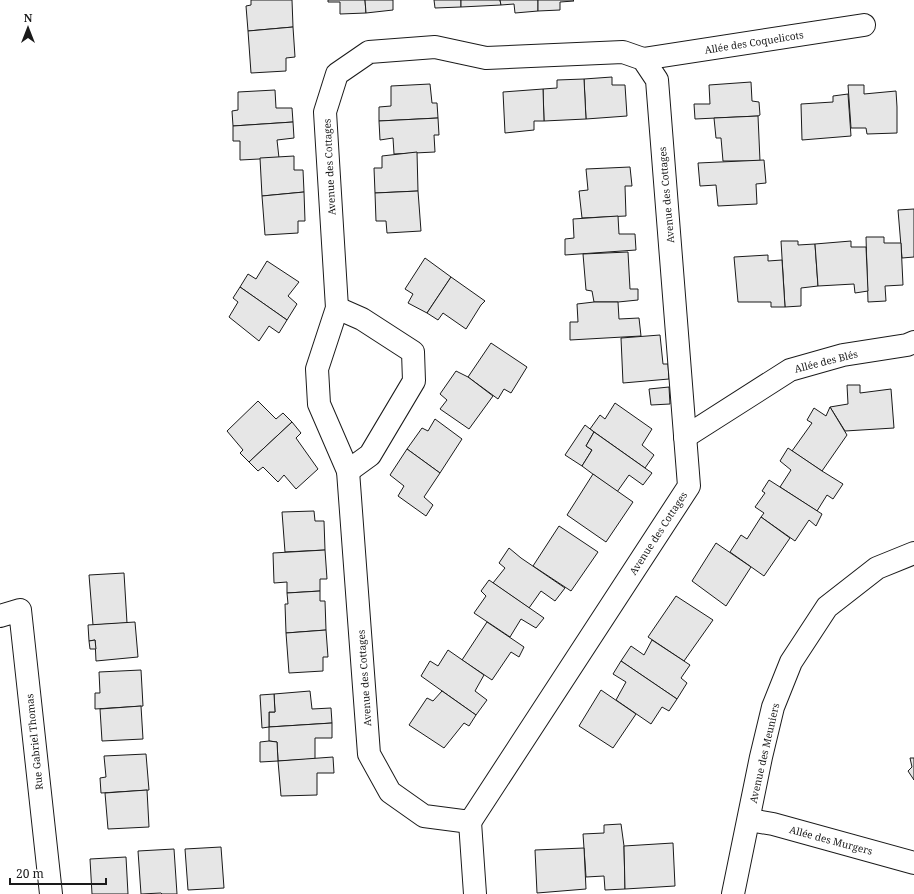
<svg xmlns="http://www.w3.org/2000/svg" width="914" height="894" font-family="'Noto Serif',serif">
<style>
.building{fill:#e6e6e6;stroke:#1a1a1a}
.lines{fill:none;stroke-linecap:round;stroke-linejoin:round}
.minor-casing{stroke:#1a1a1a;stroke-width:24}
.minor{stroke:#fff;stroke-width:22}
.labels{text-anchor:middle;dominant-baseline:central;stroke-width:3;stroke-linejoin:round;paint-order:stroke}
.street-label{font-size:10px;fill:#1a1a1a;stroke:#fff}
</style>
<rect width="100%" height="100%" fill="#fff"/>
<!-- building -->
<g class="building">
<path d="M 251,0 L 292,0 L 293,27 L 248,31 L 246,6 L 251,5 Z"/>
<path d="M 328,0 L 365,0 L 366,13 L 340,14 L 340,2 L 328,2 Z"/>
<path d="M 365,0 L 393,0 L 393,10 L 366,13 Z"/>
<path d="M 434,0 L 461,0 L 461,7 L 435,8 Z"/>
<path d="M 461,0 L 500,0 L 501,5 L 461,7 Z"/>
<path d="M 500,0 L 538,0 L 538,11 L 515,13 L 514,4 L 501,5 Z"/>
<path d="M 538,0 L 573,0 L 574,1 L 560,2 L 560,10 L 538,11 Z"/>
<path d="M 293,27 L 295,57 L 286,58 L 286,71 L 251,73 L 248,31 Z"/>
<path d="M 612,77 L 612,85 L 625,85 L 627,116 L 586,119 L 584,79 Z"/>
<path d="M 584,79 L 586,119 L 544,121 L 543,89 L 557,88 L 557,80 Z"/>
<path d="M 751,82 L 752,101 L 759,102 L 760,115 L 758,116 L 695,119 L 694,104 L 710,104 L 709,85 Z"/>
<path d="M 430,84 L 432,103 L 437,103 L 438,118 L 379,121 L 379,107 L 391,106 L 391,86 Z"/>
<path d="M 848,85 L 864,85 L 864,94 L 896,91 L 897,107 L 897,133 L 867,134 L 866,128 L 851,128 Z"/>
<path d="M 543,89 L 544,121 L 534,121 L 534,130 L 505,133 L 503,92 Z"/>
<path d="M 275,90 L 276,108 L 292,108 L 293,122 L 233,126 L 232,111 L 238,110 L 238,92 Z"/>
<path d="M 848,94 L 851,136 L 802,140 L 801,104 L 833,102 L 833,96 Z"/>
<path d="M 758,116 L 760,161 L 723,161 L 721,138 L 716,138 L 714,118 Z"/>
<path d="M 438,118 L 439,135 L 434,135 L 435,152 L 394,154 L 393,138 L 380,140 L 379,121 Z"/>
<path d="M 293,122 L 294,138 L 277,140 L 279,158 L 240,160 L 240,141 L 233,141 L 233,126 Z"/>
<path d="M 417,152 L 418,191 L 375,193 L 374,168 L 382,168 L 382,156 Z"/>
<path d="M 294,156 L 294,170 L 303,170 L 304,192 L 262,196 L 260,158 Z"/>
<path d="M 764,160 L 766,183 L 756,184 L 757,204 L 718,206 L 716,185 L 700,186 L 698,163 Z"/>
<path d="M 630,167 L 632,186 L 625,186 L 626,216 L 582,218 L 579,191 L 588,190 L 586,169 Z"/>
<path d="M 418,191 L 421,231 L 387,233 L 386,221 L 376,221 L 375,193 Z"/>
<path d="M 304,192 L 305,221 L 298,221 L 298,233 L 265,235 L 262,196 Z"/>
<path d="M 914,209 L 914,257 L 902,258 L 898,210 Z"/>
<path d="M 618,216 L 619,234 L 635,234 L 636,250 L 565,255 L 565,239 L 574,238 L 573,219 Z"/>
<path d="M 866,237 L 884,237 L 884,243 L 901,243 L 903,285 L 885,286 L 886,301 L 868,302 Z"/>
<path d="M 781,241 L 798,241 L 798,245 L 815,244 L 818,286 L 801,288 L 801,306 L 785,307 Z"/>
<path d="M 851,241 L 851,247 L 866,247 L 868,291 L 855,293 L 854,284 L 818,286 L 815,244 Z"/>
<path d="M 628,252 L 630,289 L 638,289 L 638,300 L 618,302 L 594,302 L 592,291 L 586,290 L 583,254 Z"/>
<path d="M 768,255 L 768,261 L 782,260 L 785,307 L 771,307 L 771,302 L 738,302 L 734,257 Z"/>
<path d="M 425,258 L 451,277 L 427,313 L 408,303 L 413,294 L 405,289 Z"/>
<path d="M 267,261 L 299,282 L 288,296 L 297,304 L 287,320 L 240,287 L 248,274 L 256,279 Z"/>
<path d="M 451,277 L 485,301 L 481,305 L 466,329 L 443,313 L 438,320 L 427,313 Z"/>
<path d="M 240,287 L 287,320 L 279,333 L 269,326 L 259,341 L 229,317 L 238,302 L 233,298 Z"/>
<path d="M 594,302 L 618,302 L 619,319 L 639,318 L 641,336 L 570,340 L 570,322 L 578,322 L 577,304 Z"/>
<path d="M 660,335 L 663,364 L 668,364 L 669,379 L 623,383 L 621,338 Z"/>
<path d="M 491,343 L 527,367 L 511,393 L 504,389 L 498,399 L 468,377 Z"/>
<path d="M 456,371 L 468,377 L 493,396 L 469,429 L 440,409 L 447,400 L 440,394 Z"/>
<path d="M 847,385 L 860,385 L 860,393 L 891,389 L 894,428 L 845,431 L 830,407 L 848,404 Z"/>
<path d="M 669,387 L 670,404 L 651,405 L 649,389 Z"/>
<path d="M 258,401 L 276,419 L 283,413 L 292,422 L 249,462 L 240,453 L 243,450 L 227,431 Z"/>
<path d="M 615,403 L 652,429 L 642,445 L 654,455 L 645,468 L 590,429 L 600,415 L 605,419 Z"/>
<path d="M 830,407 L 847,435 L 822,471 L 792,451 L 812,423 L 807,420 L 814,408 L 826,416 Z"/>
<path d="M 435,419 L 462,439 L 440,473 L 407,449 L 422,428 L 428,431 Z"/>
<path d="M 292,422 L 301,433 L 296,438 L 318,469 L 296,489 L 284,475 L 278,482 L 263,467 L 258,471 L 249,462 Z"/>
<path d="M 585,425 L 594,432 L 586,446 L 592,450 L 582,466 L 565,455 Z"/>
<path d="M 594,432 L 652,473 L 643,485 L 629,475 L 617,492 L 582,466 L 592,450 L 586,446 Z"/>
<path d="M 788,448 L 822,471 L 843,484 L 833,499 L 827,495 L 817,511 L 780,487 L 791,470 L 780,461 Z"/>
<path d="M 407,449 L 440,473 L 424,497 L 433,505 L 426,516 L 398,496 L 404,486 L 390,475 Z"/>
<path d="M 593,474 L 633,502 L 606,542 L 567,515 Z"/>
<path d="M 769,480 L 822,514 L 816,526 L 809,520 L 795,541 L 761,517 L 764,513 L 755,507 L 765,493 L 762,491 Z"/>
<path d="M 314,511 L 315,521 L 324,521 L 325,550 L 285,552 L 282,512 Z"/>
<path d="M 761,517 L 790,538 L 764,576 L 730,552 L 741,535 L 747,539 Z"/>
<path d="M 559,526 L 598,552 L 571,591 L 533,566 Z"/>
<path d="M 716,543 L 751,567 L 726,606 L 692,581 Z"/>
<path d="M 509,548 L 521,558 L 565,588 L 555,601 L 541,591 L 529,608 L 493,583 L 505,568 L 499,563 Z"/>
<path d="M 325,550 L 327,579 L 320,579 L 320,591 L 287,593 L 287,582 L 274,583 L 273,553 Z"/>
<path d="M 124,573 L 127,623 L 93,625 L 89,575 Z"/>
<path d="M 489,580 L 544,618 L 536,628 L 521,619 L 510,637 L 474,613 L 486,596 L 481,591 Z"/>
<path d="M 320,591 L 320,601 L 325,601 L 326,630 L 286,633 L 285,604 L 288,604 L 287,593 Z"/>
<path d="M 676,596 L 713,620 L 684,661 L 648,637 Z"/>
<path d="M 135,622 L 138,657 L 96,661 L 95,640 L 89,641 L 88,625 Z"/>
<path d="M 487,622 L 524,647 L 519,657 L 511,652 L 492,680 L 462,660 Z"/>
<path d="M 326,630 L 328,657 L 323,657 L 323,671 L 289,673 L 286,633 Z"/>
<path d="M 95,640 L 96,649 L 90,649 L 89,641 Z"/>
<path d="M 652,640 L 690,665 L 681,678 L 687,683 L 677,699 L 621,661 L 631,646 L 644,655 Z"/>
<path d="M 448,650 L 484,675 L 475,691 L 487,700 L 476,715 L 421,676 L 430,661 L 438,666 Z"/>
<path d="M 621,661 L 677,699 L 669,711 L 662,707 L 651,724 L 616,700 L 626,682 L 613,674 Z"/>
<path d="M 141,670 L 143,706 L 95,709 L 95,693 L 100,693 L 99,672 Z"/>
<path d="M 601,690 L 636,714 L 613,748 L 579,726 Z"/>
<path d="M 310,691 L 312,709 L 331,708 L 332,723 L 269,727 L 269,712 L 275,712 L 274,694 Z"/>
<path d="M 442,691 L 476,715 L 469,726 L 464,723 L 444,748 L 409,725 L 427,698 L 433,701 Z"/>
<path d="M 274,694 L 275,712 L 269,712 L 269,727 L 262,728 L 260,695 Z"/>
<path d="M 141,706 L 143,739 L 102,741 L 100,709 Z"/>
<path d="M 332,723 L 332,738 L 315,738 L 315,759 L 278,761 L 277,742 L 269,741 L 269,727 Z"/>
<path d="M 269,741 L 277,742 L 278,761 L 260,762 L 260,742 Z"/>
<path d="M 146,754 L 149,790 L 101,793 L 100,778 L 106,777 L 104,756 Z"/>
<path d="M 333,757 L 334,773 L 317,773 L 317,795 L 281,796 L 278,761 Z"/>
<path d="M 910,758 L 914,758 L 914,780 L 908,771 L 912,767 Z"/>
<path d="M 147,790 L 149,827 L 108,829 L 105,793 Z"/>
<path d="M 621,824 L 624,846 L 625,889 L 605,890 L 604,876 L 586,877 L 583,834 L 604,833 L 604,825 Z"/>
<path d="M 673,843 L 675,886 L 625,889 L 624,846 Z"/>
<path d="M 221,847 L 224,888 L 188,890 L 185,849 Z"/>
<path d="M 584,848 L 586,889 L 537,893 L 535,850 Z"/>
<path d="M 174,849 L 177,894 L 162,894 L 161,893 L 141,894 L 138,851 Z"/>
<path d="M 126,857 L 128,894 L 92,894 L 90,859 Z"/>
</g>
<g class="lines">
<!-- minor casing -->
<g class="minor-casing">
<g id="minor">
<path d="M 435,47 L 486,58 L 623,52 L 643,59 L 657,80 L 689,486 L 470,822 L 424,816 L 390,792 L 369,754 L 348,471 L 319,404 L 317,369 L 337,308 L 325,112 L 337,74 L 369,52 Z"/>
<path d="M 643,59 L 864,25"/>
<path d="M 337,308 L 362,319 L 413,352 L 414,381 L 370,455 L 348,471"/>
<path d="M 685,437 L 790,370 L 843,355 L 907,345 L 914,342"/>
<path d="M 0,616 L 20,610 L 51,894"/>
<path d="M 749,820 L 773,824 L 914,863"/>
<path d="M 470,822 L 475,894"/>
<path d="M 733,894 L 761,757 L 773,707 L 791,662 L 827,607 L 877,568 L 914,553"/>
</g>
</g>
<!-- minor -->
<use href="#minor" class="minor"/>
</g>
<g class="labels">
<!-- street labels -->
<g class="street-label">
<text transform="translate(754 42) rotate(-9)">Allée des Coquelicots</text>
<text transform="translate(329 167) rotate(-93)">Avenue des Cottages</text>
<text transform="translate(666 195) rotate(-95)">Avenue des Cottages</text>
<text transform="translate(826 361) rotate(-14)">Allée des Blés</text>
<text transform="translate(658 533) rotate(-57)">Avenue des Cottages</text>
<text transform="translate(364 678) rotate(-94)">Avenue des Cottages</text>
<text transform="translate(34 742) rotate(-96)">Rue Gabriel Thomas</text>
<text transform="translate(764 753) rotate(-77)">Avenue des Meuniers</text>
<text transform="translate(831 840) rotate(15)">Allée des Murgers</text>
</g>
</g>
<!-- north arrow -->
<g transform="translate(28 28)" stroke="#ffffff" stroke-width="3" paint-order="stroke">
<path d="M0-3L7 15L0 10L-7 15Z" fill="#1a1a1a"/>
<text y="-6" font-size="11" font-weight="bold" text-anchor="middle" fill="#1a1a1a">N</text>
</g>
<!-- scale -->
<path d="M10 878v6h96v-6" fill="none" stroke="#1a1a1a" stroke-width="2"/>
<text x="16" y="878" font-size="12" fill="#1a1a1a" stroke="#ffffff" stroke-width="3" paint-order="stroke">20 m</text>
</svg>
